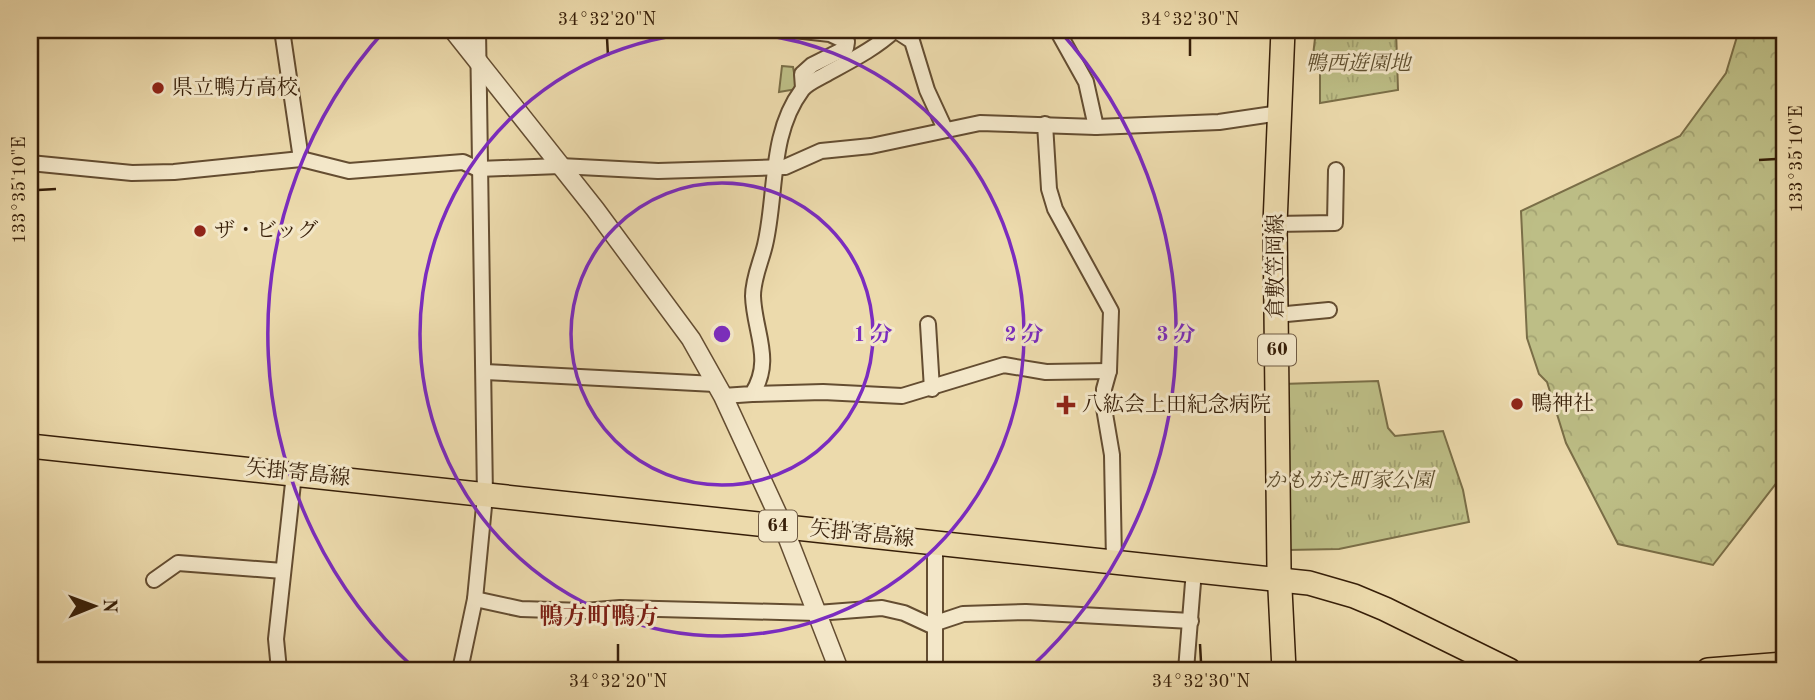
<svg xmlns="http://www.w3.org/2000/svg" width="1815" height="700" font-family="'Old Standard TT','Noto Serif JP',serif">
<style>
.forest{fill:url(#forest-crowns);stroke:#7a6e47;stroke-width:2}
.park{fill:url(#park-tufts);stroke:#7a6e47;stroke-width:2}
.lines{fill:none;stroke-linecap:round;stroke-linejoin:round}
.minor-casing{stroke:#644d31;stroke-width:18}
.tertiary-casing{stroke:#644d31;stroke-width:21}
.primary-casing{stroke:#361e08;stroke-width:26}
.minor{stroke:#f3e7c9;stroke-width:14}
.tertiary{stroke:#f3e7c9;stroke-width:18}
.primary{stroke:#ecdaac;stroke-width:23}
.ticks{fill:none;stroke:#361e08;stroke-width:2.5}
.ring{fill:none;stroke:#7b2cbf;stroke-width:3.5}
.poi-dot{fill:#8f2418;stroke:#f3e7c9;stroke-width:2.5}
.labels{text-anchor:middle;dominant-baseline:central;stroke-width:6;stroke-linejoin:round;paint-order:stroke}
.shield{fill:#f3e7c9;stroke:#6f5a42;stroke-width:2}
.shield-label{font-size:19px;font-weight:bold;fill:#361e08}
.park-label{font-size:21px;font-style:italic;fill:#5e4e2e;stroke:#f3e7c9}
.poi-label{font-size:21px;fill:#361e08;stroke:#f3e7c9;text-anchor:start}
.street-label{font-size:21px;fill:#361e08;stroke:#f3e7c9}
.quarter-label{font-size:24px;font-weight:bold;fill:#7a1f14;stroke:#f3e7c9}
.centre{fill:#7b2cbf;stroke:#f3e7c9;stroke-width:3.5}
.ring-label{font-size:21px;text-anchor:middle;font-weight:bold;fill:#7b2cbf;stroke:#f3e7c9;stroke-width:6;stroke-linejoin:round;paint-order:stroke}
.neatline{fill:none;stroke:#361e08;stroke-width:2.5}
.ticks-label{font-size:18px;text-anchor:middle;fill:#361e08}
</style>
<defs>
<pattern id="forest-crowns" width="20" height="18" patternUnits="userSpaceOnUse" patternTransform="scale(1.75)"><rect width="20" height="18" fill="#bdbe86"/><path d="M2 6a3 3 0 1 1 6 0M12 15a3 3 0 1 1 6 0" fill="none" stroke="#a3a372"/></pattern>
<pattern id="park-tufts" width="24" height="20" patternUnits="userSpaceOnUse" patternTransform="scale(1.75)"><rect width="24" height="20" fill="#bdbe86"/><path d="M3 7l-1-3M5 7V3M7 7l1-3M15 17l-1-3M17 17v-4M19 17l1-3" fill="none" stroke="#a3a372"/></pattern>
</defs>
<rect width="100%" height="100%" fill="#ecdaac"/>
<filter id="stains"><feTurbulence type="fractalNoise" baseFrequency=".00286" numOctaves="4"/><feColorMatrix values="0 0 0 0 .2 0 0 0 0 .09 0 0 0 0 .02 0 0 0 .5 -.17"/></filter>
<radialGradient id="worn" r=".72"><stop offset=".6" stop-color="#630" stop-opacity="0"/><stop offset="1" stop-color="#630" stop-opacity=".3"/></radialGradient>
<!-- forest -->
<path class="forest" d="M 1739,30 L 1785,30 L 1785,472 L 1713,565 L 1618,544 L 1566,443 L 1547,382 L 1539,374 L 1527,338 L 1521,211 L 1680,136 L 1726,73 Z"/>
<!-- park -->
<g class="park">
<path d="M 1316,30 L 1396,30 L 1398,90 L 1320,103 L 1320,65 L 1312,64 Z"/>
<path d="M 782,66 L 793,67 L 797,89 L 779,92 Z"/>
<path d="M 1378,381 L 1388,428 L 1395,436 L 1443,431 L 1463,490 L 1469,522 L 1339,549 L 1288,550 L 1282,384 Z"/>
</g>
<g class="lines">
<!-- minor casing -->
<g class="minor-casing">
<g id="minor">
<path d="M 282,30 L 301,159"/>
<path d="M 794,30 L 830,34 L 847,42 L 846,48 L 812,65 L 802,74 L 803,88"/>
<path d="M 895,30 L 912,41 L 927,90 L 945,129"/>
<path d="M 1057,30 L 1086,82 L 1096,127"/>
<path d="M 1045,124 L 1049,189 L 1055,209 L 1111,311 L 1109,371 L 1104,389 L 1104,408 L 1112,455 L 1114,561"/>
<path d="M 30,163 L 132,173 L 174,172 L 301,159 L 349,171 L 463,162 L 478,169 L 560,166 L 658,171 L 785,167 L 821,151 L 871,146 L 980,123 L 1096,127 L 1219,122 L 1280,113"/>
<path d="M 1275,224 L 1335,223 L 1336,170"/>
<path d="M 1276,315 L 1329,310"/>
<path d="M 928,324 L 932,389"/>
<path d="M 485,372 L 715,384"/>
<path d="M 752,394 L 823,392 L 902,396 L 1004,365 L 1046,372 L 1109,371"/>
<path d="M 723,396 L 752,394 C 774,360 754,332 753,296 C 753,278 761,262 765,245 C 777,194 769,134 802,90 C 807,83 820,78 828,73 C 852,60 876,48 895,30"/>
<path d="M 935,543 L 935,670"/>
<path d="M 154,580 L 178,563 L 283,571"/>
<path d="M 475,599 L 521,609 L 584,611 L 620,608 L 817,613 L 882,608 L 904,613 L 930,625 L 963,614 L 1026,612 L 1191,621"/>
<path d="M 279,670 L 276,639 L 294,474"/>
<path d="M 460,670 L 475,599 L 485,496 L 478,30"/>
<path d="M 1186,670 L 1194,570"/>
</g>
</g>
<!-- tertiary casing -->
<g class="tertiary-casing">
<path id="tertiary" d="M 453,30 L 595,209 L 691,339 L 723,396 L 783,526 L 839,670"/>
</g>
<!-- primary casing -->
<g class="primary-casing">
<g id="primary">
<path d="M 1283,30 L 1275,224 L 1279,569 L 1284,670"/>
<path d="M 30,446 L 1309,583 L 1354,596 L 1385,609 L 1509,670"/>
<path d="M 1708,670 L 1785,664"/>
</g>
</g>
<!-- minor -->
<use href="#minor" class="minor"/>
<!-- tertiary -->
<use href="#tertiary" class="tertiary"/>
<!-- primary -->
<use href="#primary" class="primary"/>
</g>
<!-- ticks -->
<path class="ticks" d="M 607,38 L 608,56M 1190,38 L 1190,56M 1759,160 L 1776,159M 38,190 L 56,189M 618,644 L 618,662M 1200,644 L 1201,662"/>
<!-- distance rings -->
<g class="ring">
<circle cx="722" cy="334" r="151"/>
<circle cx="722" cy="334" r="302"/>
<path d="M415 669A454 454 0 0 1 385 30M1059 30A454 454 0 0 1 1029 669"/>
</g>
<!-- markers -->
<g class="poi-dot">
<circle cx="158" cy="88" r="7"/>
<circle cx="200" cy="231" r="7"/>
<circle cx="1517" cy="404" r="7"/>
<path d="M1062.5 394.5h7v7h7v7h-7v7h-7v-7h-7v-7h7z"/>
</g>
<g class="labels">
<!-- shield labels -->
<g class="shield">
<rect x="1258" y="334.5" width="38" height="31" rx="5"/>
<rect x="759" y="510.5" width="38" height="31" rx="5"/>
</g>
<g class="shield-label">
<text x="1277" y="350">60</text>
<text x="778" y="526">64</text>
</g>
<!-- park labels -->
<g class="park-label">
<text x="1358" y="64">鴨西遊園地</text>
<text x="1349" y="481">かもがた町家公園</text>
</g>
<!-- poi labels -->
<g class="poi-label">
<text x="172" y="88">県立鴨方高校</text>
<text x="214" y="231">ザ・ビッグ</text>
<text x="1531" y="404">鴨神社</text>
<text x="1082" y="405">八紘会上田紀念病院</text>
</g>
<!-- street labels -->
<g class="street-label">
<text transform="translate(1276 266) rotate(-90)">倉敷笠岡線</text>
<text transform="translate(298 474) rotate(6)">矢掛寄島線</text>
<text transform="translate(862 535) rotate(6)">矢掛寄島線</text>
</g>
<!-- quarter labels -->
<g class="quarter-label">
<text x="599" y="618">鴨方町鴨方</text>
</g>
</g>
<circle cx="722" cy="334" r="10" class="centre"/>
<g class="ring-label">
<text x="873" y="341">1 分</text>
<text x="1024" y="341">2 分</text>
<text x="1176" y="341">3 分</text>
</g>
<!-- margin -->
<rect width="1815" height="700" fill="none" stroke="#ecdaac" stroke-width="77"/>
<!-- north arrow -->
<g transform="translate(94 606) rotate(89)" stroke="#f3e7c9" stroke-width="5" paint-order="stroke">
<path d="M0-5L12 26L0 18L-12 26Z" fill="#361e08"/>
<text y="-10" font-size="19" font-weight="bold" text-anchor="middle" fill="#361e08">N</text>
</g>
<rect x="38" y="38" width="1738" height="624" class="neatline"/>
<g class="ticks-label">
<text x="607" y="25">34°32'20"N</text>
<text x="1190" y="25">34°32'30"N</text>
<text transform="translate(1796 159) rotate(-90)" y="6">133°35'10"E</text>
<text transform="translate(19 190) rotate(-90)" y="6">133°35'10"E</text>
<text x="618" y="687">34°32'20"N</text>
<text x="1201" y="687">34°32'30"N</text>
</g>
<rect width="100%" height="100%" filter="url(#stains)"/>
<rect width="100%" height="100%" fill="url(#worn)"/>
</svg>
